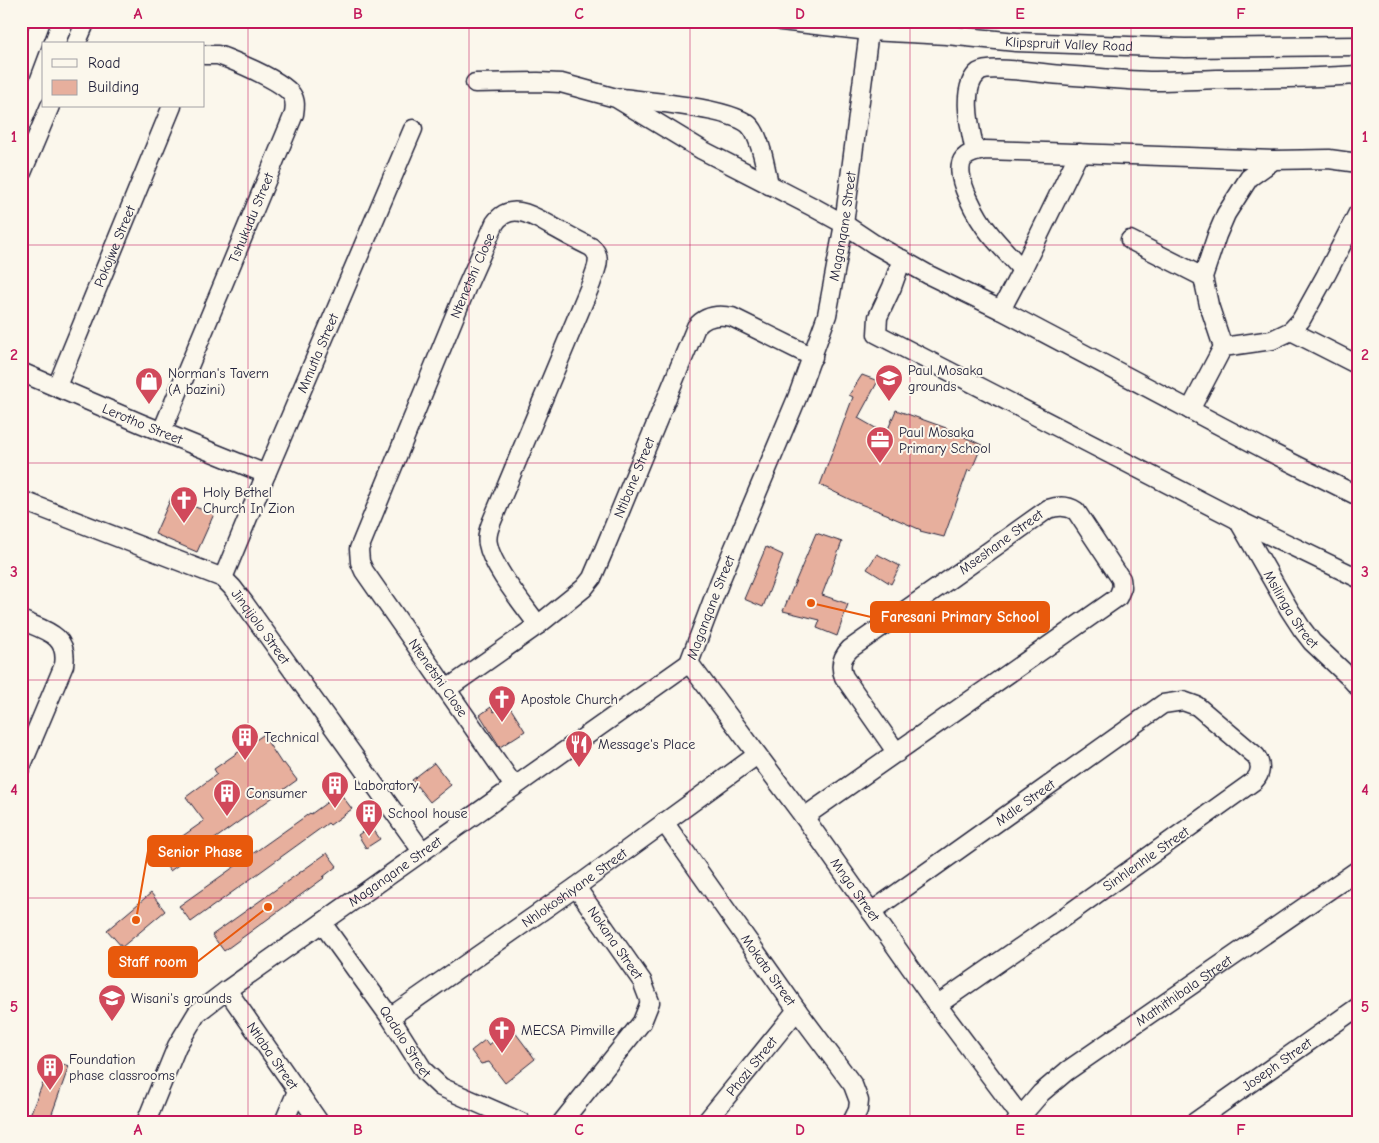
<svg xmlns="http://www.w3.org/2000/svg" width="1379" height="1143" font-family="'Comic Neue',sans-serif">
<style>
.building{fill:#e7af9d;stroke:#22223b}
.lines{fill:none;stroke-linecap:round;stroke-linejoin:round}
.minor-casing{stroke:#22223b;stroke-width:21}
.minor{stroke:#fbf7ec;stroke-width:18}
.grid{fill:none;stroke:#c2185b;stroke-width:1;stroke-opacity:0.55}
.labels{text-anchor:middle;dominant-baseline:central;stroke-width:4;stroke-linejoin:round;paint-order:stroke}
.street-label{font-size:14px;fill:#22223b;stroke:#fbf7ec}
.poi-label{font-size:14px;fill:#22223b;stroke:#fbf7ec;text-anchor:start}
.leader{fill:none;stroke:#e8590c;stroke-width:2}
.callout-dot{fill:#e8590c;stroke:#fbf7ec;stroke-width:2}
.callout{fill:#e8590c;stroke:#e8590c;stroke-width:2}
.callout-label{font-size:15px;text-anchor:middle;font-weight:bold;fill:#fff}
.neatline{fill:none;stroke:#c2185b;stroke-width:2}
.grid-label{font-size:16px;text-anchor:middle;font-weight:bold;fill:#c2185b}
</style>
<rect width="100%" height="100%" fill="#fbf7ec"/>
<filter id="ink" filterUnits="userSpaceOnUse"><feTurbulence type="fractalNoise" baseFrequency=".02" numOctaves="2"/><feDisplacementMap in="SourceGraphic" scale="10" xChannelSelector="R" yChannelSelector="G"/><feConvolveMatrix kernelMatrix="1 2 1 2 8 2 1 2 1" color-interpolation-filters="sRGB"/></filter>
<g filter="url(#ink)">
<!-- building -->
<g class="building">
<path d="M 862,375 L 878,381 L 858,418 L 886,434 L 896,410 L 949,429 L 949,430 L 982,445 L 971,471 L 968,470 L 944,537 L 920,531 L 921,530 L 889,516 L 889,515 L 855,502 L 820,485 L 853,397 L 849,395 Z"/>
<path d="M 171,498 L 214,514 L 197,552 L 155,534 Z"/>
<path d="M 816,533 L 842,542 L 822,595 L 848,604 L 837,636 L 817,628 L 820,620 L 783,611 Z"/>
<path d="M 766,547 L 783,555 L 763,607 L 744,599 Z"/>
<path d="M 877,554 L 900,566 L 891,584 L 867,569 Z"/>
<path d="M 508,704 L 525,731 L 500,747 L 480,715 L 491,707 L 494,712 Z"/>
<path d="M 263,735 L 282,764 L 284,763 L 297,780 L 170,871 L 157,854 L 204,821 L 186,797 L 217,774 L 214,769 Z"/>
<path d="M 434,763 L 451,785 L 430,802 L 412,780 Z"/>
<path d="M 340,793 L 352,809 L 330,825 L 328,823 L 191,922 L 179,906 L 310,813 L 311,814 Z"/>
<path d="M 371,826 L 380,839 L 366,848 L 358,835 Z"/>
<path d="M 327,853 L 337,866 L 323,877 L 324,878 L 224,951 L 212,935 Z"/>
<path d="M 151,893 L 165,911 L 122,947 L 107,930 Z"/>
<path d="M 511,1027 L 535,1059 L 505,1083 L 489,1062 L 481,1064 L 471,1051 L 485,1040 L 489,1045 Z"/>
<path d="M 52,1061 L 69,1066 L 49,1122 L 27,1122 Z"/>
</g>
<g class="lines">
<!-- minor casing -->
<g class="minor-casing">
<g id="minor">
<path id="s1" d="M 781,21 L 869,31 L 947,35 L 1016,42 L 1185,48 L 1358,46"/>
<path d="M 76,44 L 86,21"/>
<path d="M 21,74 L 41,21"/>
<path d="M 475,83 L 538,82 L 561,83 L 616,98 L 702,150 L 813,207 L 844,224 L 874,244 L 929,275 L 1001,310 L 1268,451 L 1358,496"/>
<path d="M 622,98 C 647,101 737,109 751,127 C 761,139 766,169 769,185"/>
<path d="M 975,152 C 971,132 959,87 979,72 C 990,65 1046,74 1062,75 C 1091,77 1120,80 1149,81 C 1172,81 1195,80 1217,79 C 1264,79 1311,78 1358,75"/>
<path d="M 21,175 L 50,106"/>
<path d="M 1130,240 L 1203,277"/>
<path d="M 902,259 L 892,287 L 878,317 L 877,334 L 1238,520 L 1358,578"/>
<path d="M 1022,270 C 1012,258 1001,247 991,235 C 980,222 950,174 964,158 C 969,153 978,151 985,150 L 1274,160"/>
<path d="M 1001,310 L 1022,270 L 1079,153"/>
<path d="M 1291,331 L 1358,365"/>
<path d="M 1223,347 L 1272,340 L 1291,331 L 1301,320 L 1326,275 L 1358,213"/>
<path id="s2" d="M 21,372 L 140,423 L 266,474"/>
<path id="s3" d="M 57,386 L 172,106"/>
<path d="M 1190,410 L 1223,347 L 1209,305 L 1203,277 L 1217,235 L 1226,214 L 1249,178 L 1274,160 L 1329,159 L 1358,163"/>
<path id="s4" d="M 162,431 L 294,114 C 295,107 296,101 292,95 C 284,82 241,64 226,58 L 218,55 L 204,55"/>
<path id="s5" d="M 21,500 L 223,578 L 232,587 L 245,604 L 422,851"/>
<path id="s6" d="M 1238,520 L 1289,609 L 1302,629 L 1312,642 L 1348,676 L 1358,687"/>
<path id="s7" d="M 223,578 L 266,474 L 413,129"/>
<path d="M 21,620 C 43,630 69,634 64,665 L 21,767"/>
<path id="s8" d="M 689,663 L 804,817 L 937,1005 L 1021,1117"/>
<path id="s9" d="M 447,689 L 538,625 L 584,588 L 592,578 L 604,550 L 696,327 C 705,316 718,314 732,317 L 813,357"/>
<path id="s10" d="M 514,786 L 364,571 L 360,562 L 359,549 L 467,286 L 495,223 C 511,200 535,217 553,227 C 566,234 578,241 591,247 C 604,257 595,271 591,284 L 492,521 C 489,528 486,536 488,544 C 492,567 523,604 538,625"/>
<path d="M 804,817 L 1118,597 L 1122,587 L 1121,579 L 1076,511 C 1067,505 1057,506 1048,509 L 950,579 L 850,649 C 842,657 839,665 844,677 L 897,753"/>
<path id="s11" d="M 664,822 L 797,1010 L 853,1085 L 859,1101 L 858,1110 L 852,1122"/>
<path id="s12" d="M 871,912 L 1163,704 L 1183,701 L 1197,706 L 1256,756 C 1262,765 1261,774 1254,781 L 1067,915 L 937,1005"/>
<path id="s13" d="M 322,923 L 390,1017 L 424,1071 L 441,1087 L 521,1122"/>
<path id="s14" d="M 227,990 L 319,1122"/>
<path id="s15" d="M 390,1017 L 576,887 L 757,755"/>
<path id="s16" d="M 146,1122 L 177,1046 L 197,1013 L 227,990 L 689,663 L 720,581 L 797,398 L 827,315 L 844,224 L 869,31 L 869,21"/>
<path d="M 284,1122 L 297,1091"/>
<path d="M 562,1122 L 642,1022 L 650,1002 L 642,981 L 576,887"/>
<path id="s17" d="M 706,1122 L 797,1010"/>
<path id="s18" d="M 1016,1122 L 1041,1093 L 1067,1071 L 1358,870"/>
<path id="s19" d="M 1195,1122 L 1358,1007"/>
</g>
</g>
<!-- minor -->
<use href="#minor" class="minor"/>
</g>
</g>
<!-- grid -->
<path class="grid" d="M 248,21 L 248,1122M 469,21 L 469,1122M 690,21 L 690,1122M 910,21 L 910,1122M 1131,21 L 1131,1122M 21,245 L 1358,245M 21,463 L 1358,463M 21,680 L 1358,680M 21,898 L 1358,898"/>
<!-- icons -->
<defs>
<g id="school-pin" transform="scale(1.4375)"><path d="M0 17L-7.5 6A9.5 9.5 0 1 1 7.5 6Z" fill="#d1495b" stroke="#fbf7ec"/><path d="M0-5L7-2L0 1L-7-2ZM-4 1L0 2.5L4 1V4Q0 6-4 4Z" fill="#fff"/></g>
<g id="shop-pin" transform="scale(1.4375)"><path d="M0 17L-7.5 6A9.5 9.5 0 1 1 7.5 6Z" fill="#d1495b" stroke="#fbf7ec"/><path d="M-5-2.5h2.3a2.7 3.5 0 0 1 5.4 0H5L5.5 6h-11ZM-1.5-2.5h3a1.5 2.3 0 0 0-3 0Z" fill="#fff"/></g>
<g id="office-pin" transform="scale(1.4375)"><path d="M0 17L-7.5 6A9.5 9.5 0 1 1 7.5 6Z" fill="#d1495b" stroke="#fbf7ec"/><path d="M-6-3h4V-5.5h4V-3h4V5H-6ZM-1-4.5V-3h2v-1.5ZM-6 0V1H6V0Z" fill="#fff"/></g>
<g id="church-pin" transform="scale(1.4375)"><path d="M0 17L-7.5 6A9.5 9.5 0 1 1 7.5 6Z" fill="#d1495b" stroke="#fbf7ec"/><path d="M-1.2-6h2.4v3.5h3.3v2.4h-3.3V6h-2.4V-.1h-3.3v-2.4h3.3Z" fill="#fff"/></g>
<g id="building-pin" transform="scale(1.4375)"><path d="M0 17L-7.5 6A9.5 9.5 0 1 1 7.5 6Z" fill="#d1495b" stroke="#fbf7ec"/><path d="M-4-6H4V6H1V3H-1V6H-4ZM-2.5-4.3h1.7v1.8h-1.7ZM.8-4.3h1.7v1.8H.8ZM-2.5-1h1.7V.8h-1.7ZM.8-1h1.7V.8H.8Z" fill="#fff"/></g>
<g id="restaurant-pin" transform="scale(1.4375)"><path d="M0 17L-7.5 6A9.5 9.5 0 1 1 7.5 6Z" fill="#d1495b" stroke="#fbf7ec"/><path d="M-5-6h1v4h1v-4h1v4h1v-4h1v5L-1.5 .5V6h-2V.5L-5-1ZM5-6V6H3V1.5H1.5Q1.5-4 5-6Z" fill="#fff"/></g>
</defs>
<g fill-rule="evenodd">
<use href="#school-pin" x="889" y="378"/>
<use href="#shop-pin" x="149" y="381"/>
<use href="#office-pin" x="880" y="440"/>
<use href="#church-pin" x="184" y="500"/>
<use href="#church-pin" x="502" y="699"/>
<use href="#building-pin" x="245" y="737"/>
<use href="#restaurant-pin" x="579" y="744"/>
<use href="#building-pin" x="335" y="785"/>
<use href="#building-pin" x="227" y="793"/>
<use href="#building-pin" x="369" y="813"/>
<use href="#school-pin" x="112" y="998"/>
<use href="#church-pin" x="502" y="1030"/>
<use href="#building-pin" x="50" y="1067"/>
</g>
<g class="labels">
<!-- street labels -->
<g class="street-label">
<text stroke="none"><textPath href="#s1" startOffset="289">Klipspruit Valley Road</textPath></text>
<text stroke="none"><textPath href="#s4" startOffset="231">Tshukudu Street</textPath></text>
<text stroke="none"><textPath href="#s16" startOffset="1189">Maganqane Street</textPath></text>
<text stroke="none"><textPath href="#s3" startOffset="151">Pokojwe Street</textPath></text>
<text stroke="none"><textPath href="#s10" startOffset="581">Ntenetshi Close</textPath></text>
<text stroke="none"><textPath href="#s7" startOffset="244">Mmutla Street</textPath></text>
<text stroke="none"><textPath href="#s2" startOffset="132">Lerotho Street</textPath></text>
<text stroke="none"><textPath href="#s9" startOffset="292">Ntibane Street</textPath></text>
<text transform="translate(1001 542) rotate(-36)">Mseshane Street</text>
<text stroke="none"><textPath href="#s16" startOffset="784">Maganqane Street</textPath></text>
<text stroke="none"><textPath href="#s6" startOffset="104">Msilinga Street</textPath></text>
<text stroke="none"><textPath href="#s5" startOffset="278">Jinqijolo Street</textPath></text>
<text transform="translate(438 678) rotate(55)">Ntenetshi Close</text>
<text stroke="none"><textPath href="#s12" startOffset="189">Mdle Street</textPath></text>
<text transform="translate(1146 859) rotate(-35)">Sinhlenhle Street</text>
<text stroke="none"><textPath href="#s16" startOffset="364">Maganqane Street</textPath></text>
<text stroke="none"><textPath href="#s15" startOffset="225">Nhlokoshiyane Street</textPath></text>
<text stroke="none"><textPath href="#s8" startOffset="281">Mnga Street</textPath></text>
<text transform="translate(615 943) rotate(55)">Nokana Street</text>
<text stroke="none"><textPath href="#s11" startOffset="181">Mokata Street</textPath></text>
<text stroke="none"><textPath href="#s18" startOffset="214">Mathithibala Street</textPath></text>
<text stroke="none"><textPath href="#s13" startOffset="145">Qadolo Street</textPath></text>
<text stroke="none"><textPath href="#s14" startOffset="80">Ntlaba Street</textPath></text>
<text stroke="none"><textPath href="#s19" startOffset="100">Joseph Street</textPath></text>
<text stroke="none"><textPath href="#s17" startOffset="72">Phozi Street</textPath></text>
</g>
<!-- poi labels -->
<g class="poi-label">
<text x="908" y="370">Paul Mosaka<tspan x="908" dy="16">grounds</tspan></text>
<text x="168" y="373">Norman's Tavern<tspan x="168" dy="16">(A bazini)</tspan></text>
<text x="899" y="432">Paul Mosaka<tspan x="899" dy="16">Primary School</tspan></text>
<text x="203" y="492">Holy Bethel<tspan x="203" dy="16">Church In Zion</tspan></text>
<text x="521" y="699">Apostole Church</text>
<text x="264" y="737">Technical</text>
<text x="598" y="744">Message's Place</text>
<text x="354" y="785">Laboratory</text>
<text x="246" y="793">Consumer</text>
<text x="388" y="813">School house</text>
<text x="131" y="998">Wisani's grounds</text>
<text x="521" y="1030">MECSA Pimville</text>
<text x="69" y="1059">Foundation<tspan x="69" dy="16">phase classrooms</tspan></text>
</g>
</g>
<!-- callouts -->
<path class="leader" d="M811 603L871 617M136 920L148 851M268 907L197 962"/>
<g class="callout-dot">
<circle cx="811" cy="603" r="5"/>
<circle cx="136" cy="920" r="5"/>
<circle cx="268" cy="907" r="5"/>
</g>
<g class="callout">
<rect x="871" y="602" width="178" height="30" rx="5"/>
<rect x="148" y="836" width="104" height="30" rx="5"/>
<rect x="109" y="947" width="88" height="30" rx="5"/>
</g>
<g class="callout-label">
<text x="960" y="622">Faresani Primary School</text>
<text x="200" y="857">Senior Phase</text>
<text x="153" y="967">Staff room</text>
</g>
<!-- margin -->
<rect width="1379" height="1143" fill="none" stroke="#fbf7ec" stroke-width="55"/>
<!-- legend -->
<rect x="42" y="42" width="162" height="65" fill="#fbf7ec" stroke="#a4a2a5"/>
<rect x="52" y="59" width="25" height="8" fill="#fbf7ec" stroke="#a4a2a5"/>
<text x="88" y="68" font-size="15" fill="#22223b">Road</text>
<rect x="52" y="80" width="25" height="15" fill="#e7af9d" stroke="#a4a2a5"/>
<text x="88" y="92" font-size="15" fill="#22223b">Building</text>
<rect x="28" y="28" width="1324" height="1088" class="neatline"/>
<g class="grid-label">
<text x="138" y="19">A</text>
<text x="358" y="19">B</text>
<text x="579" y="19">C</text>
<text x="800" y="19">D</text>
<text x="1020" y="19">E</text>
<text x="1241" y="19">F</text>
<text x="14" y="142">1</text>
<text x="1365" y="142">1</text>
<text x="14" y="360">2</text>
<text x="1365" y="360">2</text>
<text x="14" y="577">3</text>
<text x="1365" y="577">3</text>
<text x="14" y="795">4</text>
<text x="1365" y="795">4</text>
<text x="14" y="1012">5</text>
<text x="1365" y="1012">5</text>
<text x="138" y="1135">A</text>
<text x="358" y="1135">B</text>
<text x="579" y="1135">C</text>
<text x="800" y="1135">D</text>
<text x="1020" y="1135">E</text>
<text x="1241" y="1135">F</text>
</g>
</svg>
